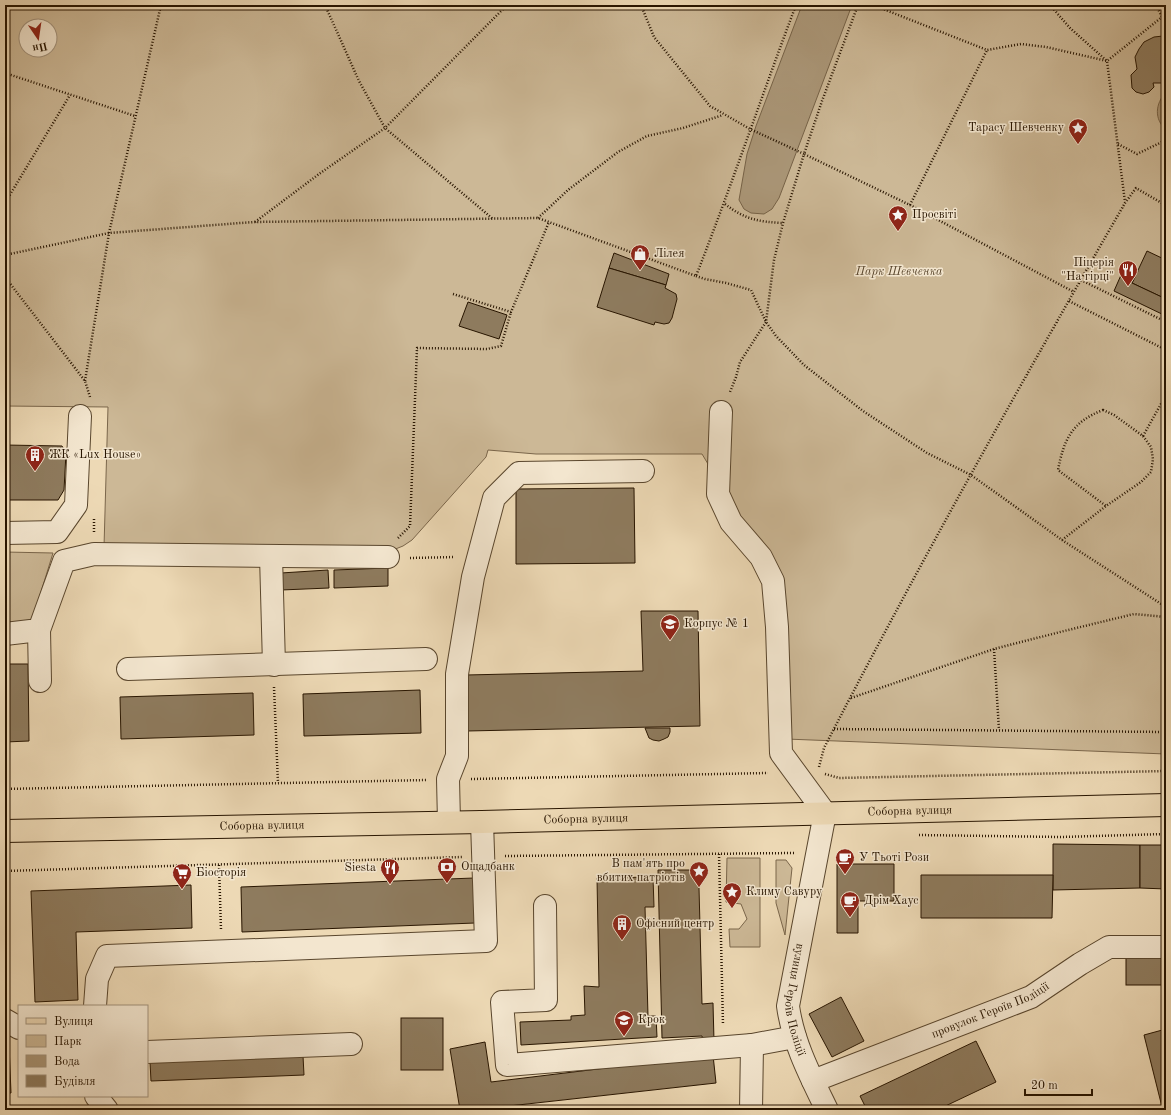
<svg xmlns="http://www.w3.org/2000/svg" width="1171" height="1115" font-family="'Old Standard TT',serif">
<style>
.green{fill:#ccb896;stroke:#7a664b;fill-rule:evenodd}
.water{fill:#aa9677;stroke:#766247}
.building{fill:#8e7b5e;stroke:#281500}
.lines{fill:none;stroke-linecap:round;stroke-linejoin:round}
.minor-casing{stroke:#59462d;stroke-width:24}
.major-casing{stroke:#281500;stroke-width:24}
.path{stroke:#281500;stroke-width:2.5;stroke-dasharray:1 2;stroke-linecap:butt}
.minor{stroke:#f3e6cf;stroke-width:22}
.major{stroke:#edd9b5;stroke-width:22}
.labels{text-anchor:middle;dominant-baseline:central;stroke-width:3;stroke-linejoin:round;paint-order:stroke}
.poi-label{font-size:12px;fill:#281500;stroke:#f3e6cf;text-anchor:start}
.park-label{font-size:12px;font-style:italic;fill:#59462d;stroke:#f3e6cf}
.street-label{font-size:12px;fill:#281500;stroke:#f3e6cf}
</style>
<rect width="100%" height="100%" fill="#edd9b5"/>
<filter id="stains"><feTurbulence type="fractalNoise" baseFrequency=".005" numOctaves="4"/><feColorMatrix values="0 0 0 0 .2 0 0 0 0 .09 0 0 0 0 .02 0 0 0 .5 -.17"/></filter>
<radialGradient id="worn" r=".72"><stop offset=".6" stop-color="#630" stop-opacity="0"/><stop offset="1" stop-color="#630" stop-opacity=".3"/></radialGradient>
<!-- green -->
<g class="green">
<path d="M 5,5 L 1166,5 L 1166,754 L 786,739 L 770,559 L 732,504 L 702,454 L 536,454 L 488,450 L 486,457 L 412,540 L 403,546 L 393,550 L 104,547 L 108,407 L 5,406 ZM 26,26 L 50,26 L 50,50 L 26,50 Z"/>
<path d="M 5,552 L 53,553 L 32,621 L 5,624 Z"/>
<path d="M 727,858 L 760,858 L 760,947 L 730,947 L 729,929 L 739,929 L 747,919 L 741,904 L 726,902 Z"/>
<path d="M 776,860 L 786,860 L 792,868 L 785,935 L 776,903 Z"/>
</g>
<!-- water -->
<g class="water">
<path d="M 802,5 L 852,5 L 779,198 L 772,209 L 764,214 L 751,213 L 744,209 L 739,200 L 747,154 L 756,126 Z"/>
<path d="M 1166,92 L 1166,130 C 1154,119 1155,104 1166,92 Z"/>
</g>
<!-- building -->
<g class="building">
<path d="M 1163,36 L 1166,37 L 1166,83 L 1153,83 L 1154,87 L 1149,92 L 1143,94 L 1136,92 L 1132,88 L 1131,75 L 1137,69 L 1135,57 L 1139,49 L 1144,42 L 1154,37 Z"/>
<path d="M 1147,251 L 1166,260 L 1166,299 L 1132,283 Z"/>
<path d="M 614,253 L 669,274 L 666,285 L 609,268 Z"/>
<path d="M 1125,266 L 1138,271 L 1132,283 L 1166,299 L 1166,316 L 1114,291 Z"/>
<path d="M 609,268 L 666,285 L 665,288 L 676,294 L 677,299 L 672,318 L 669,323 L 664,324 L 655,322 L 654,325 L 597,307 Z"/>
<path d="M 468,302 L 507,315 L 499,339 L 459,326 Z"/>
<path d="M 5,445 L 62,446 L 66,453 L 64,490 L 58,500 L 5,500 Z"/>
<path d="M 634,488 L 635,563 L 516,564 L 516,489 Z"/>
<path d="M 388,568 L 388,586 L 334,588 L 334,570 Z"/>
<path d="M 328,570 L 329,588 L 281,590 L 281,573 Z"/>
<path d="M 641,611 L 698,611 L 700,726 L 467,731 L 466,675 L 643,671 Z"/>
<path d="M 5,664 L 28,664 L 29,741 L 5,742 Z"/>
<path d="M 420,690 L 421,733 L 304,736 L 303,694 Z"/>
<path d="M 253,693 L 254,735 L 121,739 L 120,697 Z"/>
<path d="M 645,728 L 670,728 L 670,732 L 668,737 L 664,739 L 659,741 L 653,740 L 649,738 Z"/>
<path d="M 1053,844 L 1140,845 L 1140,888 L 1053,890 Z"/>
<path d="M 1140,845 L 1166,845 L 1166,889 L 1140,888 Z"/>
<path d="M 837,864 L 894,864 L 894,901 L 858,901 L 858,933 L 837,933 Z"/>
<path d="M 658,870 L 697,870 L 699,888 L 702,1004 L 713,1003 L 714,1041 L 703,1041 L 702,1036 L 662,1038 Z"/>
<path d="M 921,875 L 1053,875 L 1052,918 L 921,918 Z"/>
<path d="M 653,877 L 654,907 L 645,907 L 648,1016 L 656,1016 L 657,1037 L 521,1045 L 520,1022 L 571,1020 L 571,1016 L 585,1015 L 584,986 L 599,987 L 597,878 Z"/>
<path d="M 474,878 L 475,923 L 242,932 L 241,887 Z"/>
<path d="M 191,885 L 192,928 L 76,932 L 78,1000 L 35,1002 L 31,891 Z"/>
<rect x="1126" y="957" width="40" height="28"/>
<path d="M 841,997 L 864,1041 L 832,1057 L 809,1014 Z"/>
<rect x="401" y="1018" width="42" height="52"/>
<path d="M 1166,1029 L 1166,1106 L 1162,1107 L 1144,1035 Z"/>
<path d="M 976,1041 L 996,1082 L 937,1110 L 867,1110 L 860,1096 Z"/>
<path d="M 485,1042 L 491,1082 L 713,1055 L 716,1083 L 473,1110 L 460,1110 L 450,1049 Z"/>
<path d="M 5,1045 L 9,1045 L 11,1093 L 5,1093 Z"/>
<path d="M 303,1056 L 304,1075 L 151,1081 L 150,1062 Z"/>
</g>
<g class="lines">
<!-- minor casing -->
<g class="minor-casing">
<g id="minor">
<path id="s1" d="M 721,412 L 718,494 L 731,522 L 761,557 L 773,581 L 777,627 L 781,753 L 825,813 L 788,1006 C 793,1043 811,1077 827,1110"/>
<path d="M 5,533 L 57,532 L 76,505 L 80,416"/>
<path d="M 271,556 L 274,665"/>
<path d="M 39,630 L 40,681"/>
<path d="M 5,634 L 39,630 L 64,561 L 94,554 L 388,557"/>
<path d="M 128,669 L 426,659"/>
<path d="M 449,822 L 448,779 L 457,756 L 457,674 L 473,577 L 494,498 L 519,473 L 643,471"/>
<path d="M 545,906 L 546,1000 L 502,1002 L 507,1065 L 752,1045 L 795,1037"/>
<path d="M 95,1006 L 97,979 L 107,956 L 486,941 L 482,822"/>
<path d="M 5,1020 L 19,1028"/>
<path d="M 147,1052 L 351,1044"/>
<path id="s2" d="M 813,1081 L 1031,997 L 1080,964 L 1109,947 L 1166,947"/>
<path d="M 96,1096 L 107,1110"/>
<path d="M 751,1110 L 752,1045"/>
</g>
</g>
<!-- major casing -->
<g class="major-casing">
<g id="major">
<path id="s3" d="M 5,831 L 482,822 L 1166,805"/>
</g>
</g>
<!-- path -->
<g class="path">
<path d="M 325,5 L 359,81 L 385,128 L 493,219"/>
<path d="M 641,5 L 654,37 L 710,106 L 750,129 L 804,154 L 783,223 L 774,260 L 766,322 L 740,362 L 736,377 L 730,392"/>
<path d="M 858,5 L 822,101 L 804,154 L 910,205 L 1074,292"/>
<path d="M 873,5 L 987,50 L 1021,44 L 1046,47 L 1107,61 L 1162,17 L 1166,18"/>
<path d="M 1050,5 L 1070,28 L 1107,61 L 1125,202"/>
<path d="M 1156,5 L 1162,17"/>
<path d="M 5,8 L 18,5"/>
<path d="M 5,73 L 135,116"/>
<path d="M 1118,144 L 1137,154 L 1166,140"/>
<path d="M 5,203 L 70,95"/>
<path d="M 725,204 C 744,219 759,222 783,223"/>
<path d="M 910,205 L 987,50"/>
<path d="M 538,218 L 568,190 L 618,152 L 647,136 L 683,128 L 723,115"/>
<path d="M 255,222 L 319,174 L 385,128 L 507,5"/>
<path d="M 5,255 L 109,233 L 254,222 L 538,218 L 696,276 C 731,187 762,95 796,5"/>
<path d="M 696,276 L 705,279 L 726,283 L 751,290 L 766,322 L 776,336 L 804,365 L 863,411 L 927,453 L 971,475 L 1062,540 L 1166,607"/>
<path d="M 5,277 L 85,381 L 90,397"/>
<path d="M 1081,280 L 1166,322"/>
<path d="M 453,294 L 511,312 L 549,222"/>
<path d="M 1069,301 L 1166,350"/>
<path d="M 85,381 L 109,233 L 161,5"/>
<path d="M 1103,410 L 1114,415 L 1143,436 L 1151,447 L 1153,459 L 1151,472 L 1141,482 L 1106,506 L 1058,470 C 1064,439 1072,422 1103,410 Z"/>
<path d="M 1143,436 L 1166,395"/>
<path d="M 94,532 L 94,519"/>
<path d="M 398,538 L 410,526 L 417,348 L 487,349 L 501,346 L 511,312"/>
<path d="M 1062,540 L 1106,506"/>
<path d="M 410,558 L 455,557"/>
<path d="M 994,649 L 999,730"/>
<path d="M 274,687 L 278,783"/>
<path d="M 851,698 L 994,649 L 1064,631 L 1134,614 L 1166,617"/>
<path d="M 834,729 L 1166,732"/>
<path d="M 819,767 L 824,748 C 919,564 1021,383 1125,203 L 1136,188 L 1165,205 L 1166,204"/>
<path d="M 825,774 L 839,778 L 1166,771"/>
<path d="M 471,779 L 768,773"/>
<path d="M 5,789 L 426,780"/>
<path d="M 919,835 L 1060,837 L 1166,834"/>
<path d="M 719,854 L 723,1025"/>
<path d="M 505,856 L 794,853"/>
<path d="M 219,865 L 221,930"/>
<path d="M 5,871 L 462,857"/>
</g>
<!-- minor -->
<use href="#minor" class="minor"/>
<!-- major -->
<use href="#major" class="major"/>
</g>
<!-- icons -->
<defs>
<g id="sight-pin" transform="scale(1)"><path d="M0 17L-7.5 6A9.5 9.5 0 1 1 7.5 6Z" fill="#8f2418" stroke="#f3e6cf"/><path d="M0-6L1.8-2.2L6-1.7L2.9 1.2L3.7 5.4L0 3.3L-3.7 5.4L-2.9 1.2L-6-1.7L-1.8-2.2Z" fill="#fff"/></g>
<g id="shop-pin" transform="scale(1)"><path d="M0 17L-7.5 6A9.5 9.5 0 1 1 7.5 6Z" fill="#8f2418" stroke="#f3e6cf"/><path d="M-5-2.5h2.3a2.7 3.5 0 0 1 5.4 0H5L5.5 6h-11ZM-1.5-2.5h3a1.5 2.3 0 0 0-3 0Z" fill="#fff"/></g>
<g id="restaurant-pin" transform="scale(1)"><path d="M0 17L-7.5 6A9.5 9.5 0 1 1 7.5 6Z" fill="#8f2418" stroke="#f3e6cf"/><path d="M-5-6h1v4h1v-4h1v4h1v-4h1v5L-1.5 .5V6h-2V.5L-5-1ZM5-6V6H3V1.5H1.5Q1.5-4 5-6Z" fill="#fff"/></g>
<g id="building-pin" transform="scale(1)"><path d="M0 17L-7.5 6A9.5 9.5 0 1 1 7.5 6Z" fill="#8f2418" stroke="#f3e6cf"/><path d="M-4-6H4V6H1V3H-1V6H-4ZM-2.5-4.3h1.7v1.8h-1.7ZM.8-4.3h1.7v1.8H.8ZM-2.5-1h1.7V.8h-1.7ZM.8-1h1.7V.8H.8Z" fill="#fff"/></g>
<g id="university-pin" transform="scale(1)"><path d="M0 17L-7.5 6A9.5 9.5 0 1 1 7.5 6Z" fill="#8f2418" stroke="#f3e6cf"/><path d="M0-5L7-2L0 1L-7-2ZM-4 1L0 2.5L4 1V4Q0 6-4 4Z" fill="#fff"/></g>
<g id="cafe-pin" transform="scale(1)"><path d="M0 17L-7.5 6A9.5 9.5 0 1 1 7.5 6Z" fill="#8f2418" stroke="#f3e6cf"/><path d="M-5.5-4.5H6V0H3Q3 3.5 0 3.5H-2.5Q-5.5 3.5-5.5 0ZM3-3.2v2h1.7v-2ZM-6 4.5H4V6H-6Z" fill="#fff"/></g>
<g id="bank-pin" transform="scale(1)"><path d="M0 17L-7.5 6A9.5 9.5 0 1 1 7.5 6Z" fill="#8f2418" stroke="#f3e6cf"/><path d="M-6-4H6V4H-6ZM0-2.3a2.3 2.3 0 1 0 0 4.6a2.3 2.3 0 1 0 0-4.6Z" fill="#fff"/></g>
<g id="supermarket-pin" transform="scale(1)"><path d="M0 17L-7.5 6A9.5 9.5 0 1 1 7.5 6Z" fill="#8f2418" stroke="#f3e6cf"/><path d="M-6-5.5h2.5l.6 2H6L4.5 2H-2.5L-4.4-4H-6ZM-1.5 3.2a1.3 1.3 0 1 0 .1 0ZM3 3.2a1.3 1.3 0 1 0 .1 0Z" fill="#fff"/></g>
<g id="school-pin" transform="scale(1)"><path d="M0 17L-7.5 6A9.5 9.5 0 1 1 7.5 6Z" fill="#8f2418" stroke="#f3e6cf"/><path d="M0-5L7-2L0 1L-7-2ZM-4 1L0 2.5L4 1V4Q0 6-4 4Z" fill="#fff"/></g>
</defs>
<g fill-rule="evenodd">
<use href="#sight-pin" x="1078" y="128"/>
<use href="#sight-pin" x="898" y="215"/>
<use href="#shop-pin" x="640" y="254"/>
<use href="#restaurant-pin" x="1128" y="270"/>
<use href="#building-pin" x="35" y="455"/>
<use href="#university-pin" x="670" y="624"/>
<use href="#cafe-pin" x="845" y="858"/>
<use href="#bank-pin" x="447" y="867"/>
<use href="#restaurant-pin" x="390" y="868"/>
<use href="#sight-pin" x="699" y="871"/>
<use href="#supermarket-pin" x="182" y="873"/>
<use href="#sight-pin" x="732" y="892"/>
<use href="#cafe-pin" x="850" y="901"/>
<use href="#building-pin" x="622" y="924"/>
<use href="#school-pin" x="624" y="1020"/>
</g>
<g class="labels">
<!-- poi labels -->
<g class="poi-label">
<text x="1064" y="128" text-anchor="end">Тарасу Шевченку</text>
<text x="912" y="215">Просвіті</text>
<text x="654" y="254">Лілея</text>
<text x="1114" y="263" text-anchor="end">Піцерія<tspan x="1114" dy="14">"На гірці"</tspan></text>
<text x="49" y="455">ЖК «Lux House»</text>
<text x="684" y="624">Корпус № 1</text>
<text x="859" y="858">У Тьоті Рози</text>
<text x="685" y="864" text-anchor="end">В пам'ять про<tspan x="685" dy="14">вбитих патріотів</tspan></text>
<text x="461" y="867">Ощадбанк</text>
<text x="376" y="868" text-anchor="end">Siesta</text>
<text x="196" y="873">Біосторія</text>
<text x="746" y="892">Климу Савуру</text>
<text x="864" y="901">Дрім Хаус</text>
<text x="636" y="924">Офісний центр</text>
<text x="638" y="1020">Крок</text>
</g>
<!-- park labels -->
<g class="park-label">
<text x="899" y="272">Парк Шевченка</text>
</g>
<!-- street labels -->
<g class="street-label">
<text stroke="none"><textPath href="#s3" startOffset="905">Соборна вулиця</textPath></text>
<text stroke="none"><textPath href="#s3" startOffset="581">Соборна вулиця</textPath></text>
<text stroke="none"><textPath href="#s3" startOffset="257">Соборна вулиця</textPath></text>
<text stroke="none"><textPath href="#s1" startOffset="623">вулиця Героїв Поліції</textPath></text>
<text stroke="none"><textPath href="#s2" startOffset="191">провулок Героїв Поліції</textPath></text>
</g>
</g>
<!-- margin -->
<rect width="1171" height="1115" fill="none" stroke="#edd9b5" stroke-width="20"/>
<rect x="6" y="6" width="1159" height="1103" fill="none" stroke="#281500" stroke-width="2"/>
<rect x="10" y="10" width="1151" height="1095" fill="none" stroke="#281500"/>
<!-- legend -->
<rect x="18" y="1005" width="130" height="92" fill="#f3e6cf" stroke="#a2927c"/>
<rect x="26" y="1018" width="20" height="6" fill="#edd9b5" stroke="#a2927c"/>
<text x="54" y="1025" font-size="12" fill="#281500">Вулиця</text>
<rect x="26" y="1035" width="20" height="12" fill="#ccb896" stroke="#a2927c"/>
<text x="54" y="1045" font-size="12" fill="#281500">Парк</text>
<rect x="26" y="1055" width="20" height="12" fill="#aa9677" stroke="#a2927c"/>
<text x="54" y="1065" font-size="12" fill="#281500">Вода</text>
<rect x="26" y="1075" width="20" height="12" fill="#8e7b5e" stroke="#a2927c"/>
<text x="54" y="1085" font-size="12" fill="#281500">Будівля</text>
<!-- north arrow -->
<g transform="translate(38 38) rotate(167)"><circle r="19" fill="#f3e6cf" stroke="#a2927c"/>
<path d="M0-3L7 15L0 10L-7 15Z" fill="#8f2418"/>
<text y="-6" font-size="11" font-weight="bold" text-anchor="middle" fill="#281500">Пн</text>
</g>
<!-- scale -->
<path d="M1025 1089v6h67v-6" fill="none" stroke="#281500" stroke-width="2"/>
<text x="1031" y="1089" font-size="12" fill="#281500" stroke="#f3e6cf" stroke-width="3" paint-order="stroke">20 m</text>
<rect width="100%" height="100%" filter="url(#stains)"/>
<rect width="100%" height="100%" fill="url(#worn)"/>
</svg>
